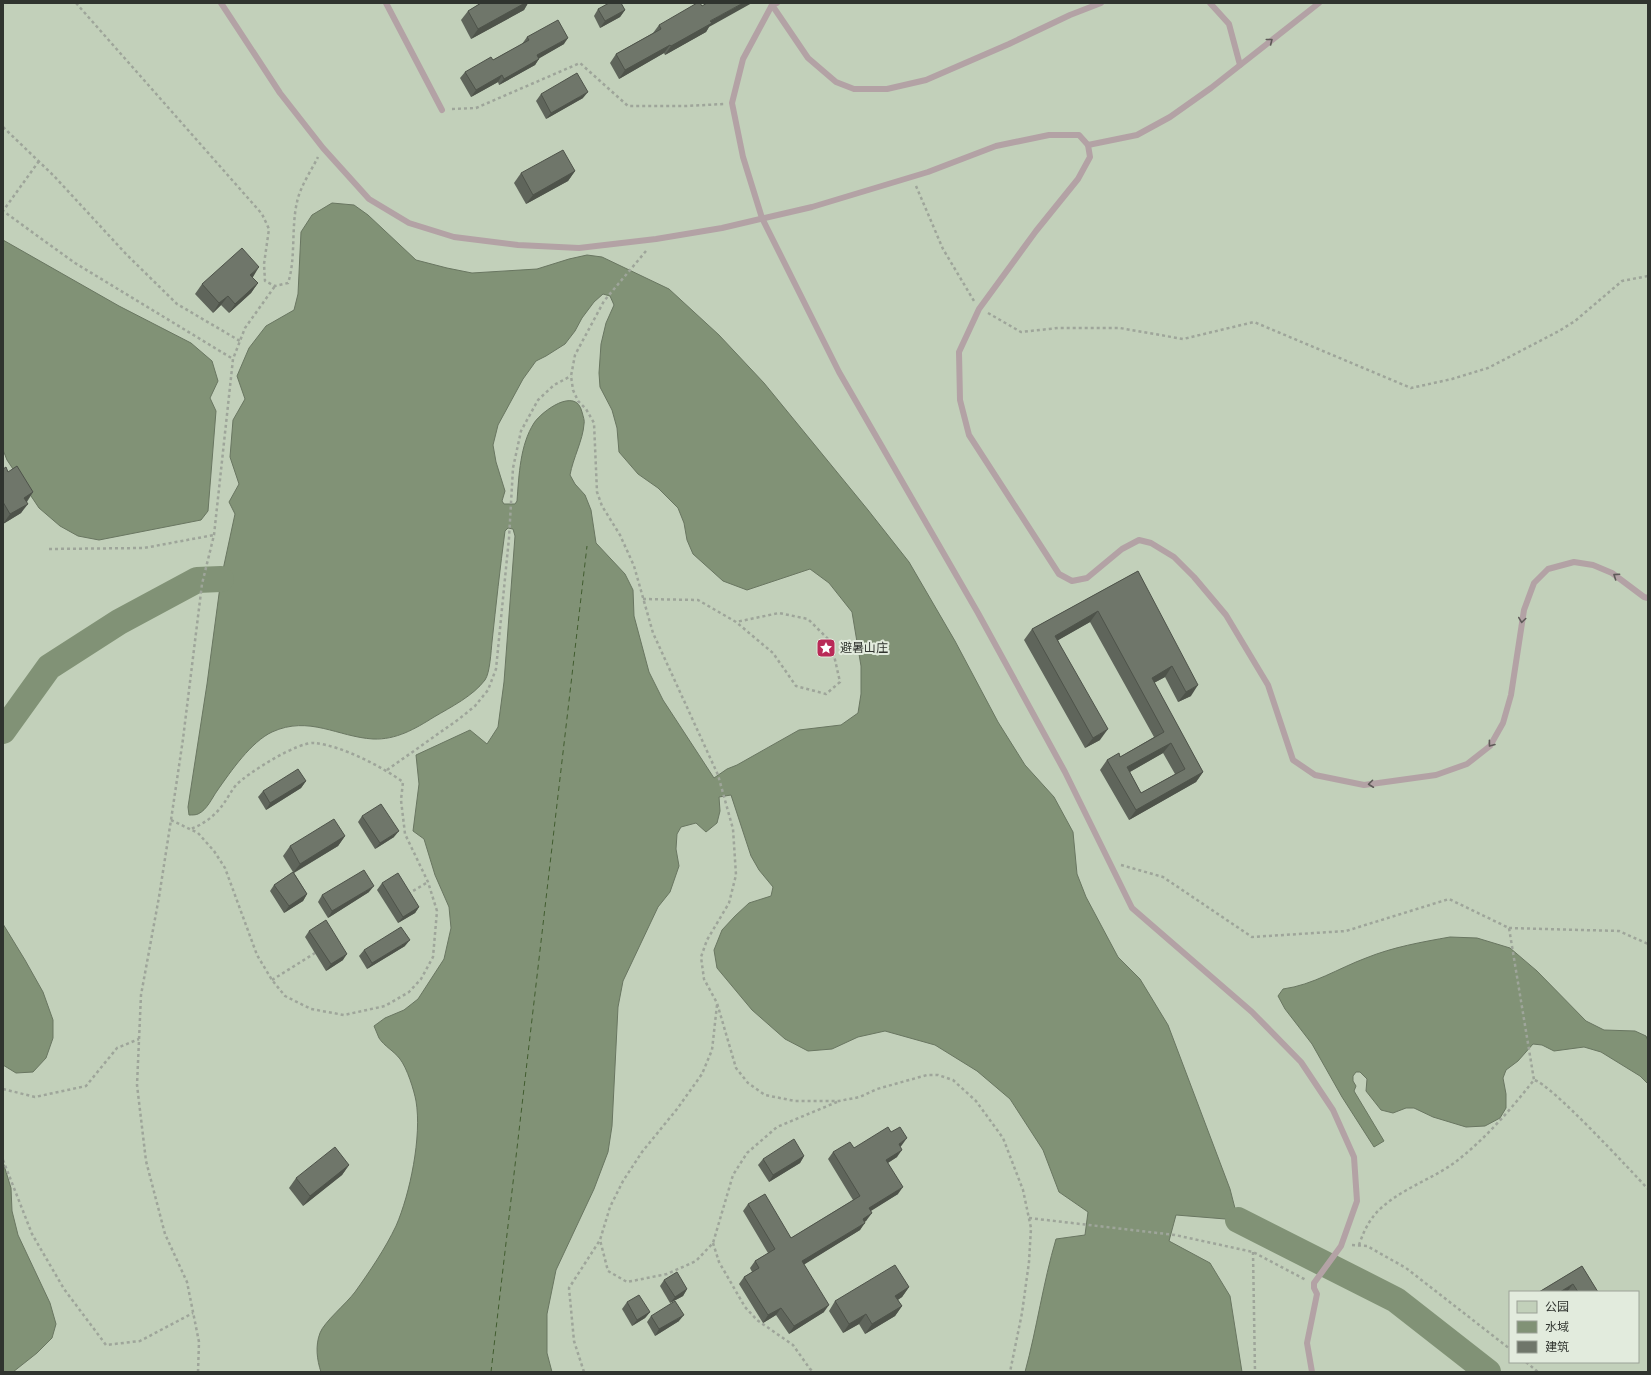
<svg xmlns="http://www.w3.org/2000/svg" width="1651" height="1375" font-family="'Varela Round','Noto Sans SC',sans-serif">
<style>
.green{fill:#c2d0ba;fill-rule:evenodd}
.water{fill:#819276;stroke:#697661;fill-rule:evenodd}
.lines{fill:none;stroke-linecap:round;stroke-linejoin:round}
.river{stroke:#819276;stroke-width:26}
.ferry{stroke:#425d30;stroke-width:1;stroke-dasharray:5 4;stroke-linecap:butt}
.path{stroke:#9ea59a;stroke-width:2.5;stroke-dasharray:3 3;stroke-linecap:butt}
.lane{stroke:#b3a2a5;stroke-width:6}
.wall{fill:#5f655b;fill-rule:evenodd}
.shaded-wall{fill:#4e534a}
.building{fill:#6f766a;stroke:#4e534a;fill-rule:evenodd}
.oneway{stroke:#5e5a58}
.labels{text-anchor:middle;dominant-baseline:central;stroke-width:4;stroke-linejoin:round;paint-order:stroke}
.poi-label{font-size:12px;fill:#30342f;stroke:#e2ebdd;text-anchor:start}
</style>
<rect width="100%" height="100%" fill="#e2ebdd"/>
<!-- green -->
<path class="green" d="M 3,3 L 1648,3 L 1648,1372 L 3,1372 ZM 1510,1292 L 1638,1292 L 1638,1362 L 1510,1362 Z"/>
<!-- water -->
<g class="water">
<path d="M 332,203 L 354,205 L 368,215 L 416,260 L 447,268 L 472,273 L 537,269 L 569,259 L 587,255 L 602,257 L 669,289 L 719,335 L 764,383 L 868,510 L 909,562 L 955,641 L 998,722 L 1025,765 L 1054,797 L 1073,832 L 1077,874 L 1086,897 L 1118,957 L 1140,979 L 1168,1025 L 1230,1189 L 1238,1220 L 1176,1215 L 1169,1241 L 1210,1263 L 1230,1296 L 1242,1372 L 1025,1372 C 1037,1328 1043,1283 1056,1239 L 1085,1235 L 1088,1212 L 1059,1192 L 1043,1150 L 1010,1099 L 977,1071 L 935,1045 L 885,1031 L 858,1037 L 832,1049 L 808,1051 L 785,1039 L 752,1010 L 717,968 L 714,950 L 722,930 L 735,916 L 749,903 L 771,896 L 773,887 L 759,870 L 751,856 L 731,795 L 719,797 L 720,811 L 717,823 L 706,832 L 696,823 L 681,827 L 677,834 L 676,849 L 679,866 L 670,892 L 658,907 L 623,981 L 618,1007 L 612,1126 L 608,1152 L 594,1189 L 556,1270 L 547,1314 L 547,1353 L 552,1372 L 321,1372 C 317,1360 315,1346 320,1333 C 324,1322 346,1304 355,1292 C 370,1271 385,1249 396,1226 C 410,1194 422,1136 416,1101 C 414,1090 407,1068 400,1059 C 394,1051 384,1046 379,1038 C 377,1034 376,1030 374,1026 L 385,1018 L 404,1010 L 418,999 L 444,959 L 451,928 L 449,907 L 435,875 L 424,839 L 413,831 L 419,784 L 416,755 L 470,730 L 487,744 L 498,727 L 504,682 L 515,536 L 513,529 L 508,528 L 505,531 C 500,568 496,605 492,642 C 491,651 490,673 485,680 C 473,696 451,707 434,717 C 415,729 396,740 373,739 C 338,737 309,715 272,732 C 251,742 231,771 217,791 C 212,798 207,810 198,814 C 196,815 192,815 189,815 L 188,807 L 207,684 L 221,579 L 235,514 L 229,502 L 239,484 L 230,457 L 233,420 L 245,399 L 237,376 L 249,348 L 266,326 L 294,310 L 298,294 L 301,232 L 312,215 ZM 603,294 L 610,296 L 614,305 L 606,323 L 601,344 L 599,373 L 600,387 L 612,410 L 617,428 L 619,452 L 638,474 L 658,488 L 678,508 L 684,523 L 687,540 L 693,554 L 723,581 L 747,590 L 810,569 L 829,583 L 852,612 L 861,666 L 861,694 L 858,713 L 841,725 L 799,730 L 737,765 L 727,769 L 714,778 L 663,700 L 649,672 L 634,616 L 633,590 L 625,574 L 596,543 L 591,510 L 585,495 L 575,484 L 570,475 C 573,458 583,440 584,424 C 585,421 583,416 582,412 C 576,386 542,411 534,423 C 520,445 519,475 517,501 L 515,504 L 504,504 L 502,501 L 505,491 L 496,462 L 493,445 L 498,425 L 523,379 L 536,361 L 546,356 L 565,344 L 575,331 L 582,318 L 594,302 Z"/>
<path d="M 3,240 L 119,306 L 191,343 L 212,361 L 218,381 L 210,398 L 216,411 L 208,511 L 201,520 L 99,540 L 78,536 L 60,526 L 39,508 L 7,460 L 3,450 Z"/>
<path d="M 3,924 L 25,960 L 43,992 L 53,1020 L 53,1038 L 46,1058 L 33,1072 L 16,1073 L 3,1065 Z"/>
<path d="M 1450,937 L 1477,938 L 1510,948 L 1537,971 L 1586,1021 L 1604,1030 L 1635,1031 L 1646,1036 L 1648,1041 L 1648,1084 L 1640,1076 L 1601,1052 L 1584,1047 L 1554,1051 L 1542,1045 L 1533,1044 L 1518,1061 L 1506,1070 L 1503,1078 L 1506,1094 L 1506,1108 L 1500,1118 L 1485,1126 L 1466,1127 L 1433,1117 L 1414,1108 L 1406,1108 L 1393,1113 L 1381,1110 L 1366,1091 L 1367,1079 L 1360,1072 L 1356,1072 L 1353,1076 L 1353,1081 L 1356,1086 L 1354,1091 L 1384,1141 L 1374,1147 L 1342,1097 L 1312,1044 L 1285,1009 L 1278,996 L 1283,989 C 1313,985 1339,968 1366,958 C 1393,947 1422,942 1450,937 Z"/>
<path d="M 3,1162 L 11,1188 L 12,1211 L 18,1235 L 50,1303 L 56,1324 L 52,1338 L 37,1353 L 13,1372 L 3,1372 Z"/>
</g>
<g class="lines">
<!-- river -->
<g class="river">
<path d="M 3,731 L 49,667 L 119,622 L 197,580 L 221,579"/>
<path d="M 1238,1220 L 1396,1300 L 1488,1372"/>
</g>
<!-- ferry -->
<path class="ferry" d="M 491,1372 L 587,546"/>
<!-- path -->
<g class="path">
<path d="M 76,3 L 262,214 L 269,229 L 264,264 L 265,281 L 275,286 L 288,283 C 296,259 291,228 297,202 C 300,187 311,171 318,157"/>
<path d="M 452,109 L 476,108 L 580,63 L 628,106 L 686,106 L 724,104"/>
<path d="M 3,127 L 54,176 L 126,254 L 177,304 L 240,341"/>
<path d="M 39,161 L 3,211 L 75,263 L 233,359"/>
<path d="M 916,186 L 943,249 L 974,301"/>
<path d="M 646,251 L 604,301 L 575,355 L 571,376 L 573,390 L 578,401 L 586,409 L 594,423 L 597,492 L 602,506 L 620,535 L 634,566 L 653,633 L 718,775 L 733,829 L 736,875 L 729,903 L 707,940 L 701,957 L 704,979 L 717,1003 L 736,1068 L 748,1083 L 765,1095 L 795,1101 L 839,1101 L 860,1097 L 877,1089 L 927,1075 L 938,1075 L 953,1080 L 976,1101 L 1003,1138 L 1023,1190 L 1031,1228 L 1029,1262 L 1022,1313 L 1010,1372"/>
<path d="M 988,313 L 1021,332 L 1058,328 L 1120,328 L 1183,339 L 1254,322 L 1411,388 L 1452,379 L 1488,368 L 1559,331 L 1575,321 L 1622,281 L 1648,276"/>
<path d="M 49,549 L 144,548 L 214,535"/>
<path d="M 643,599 L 698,600 L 736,622 L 773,653 L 796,686 L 826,694 L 840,682 L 831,642 L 808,619 L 779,613 L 736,622"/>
<path d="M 387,770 L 459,719 L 475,706 L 488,690 L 496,669 L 509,538 L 513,468 L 521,431 L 538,400 L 554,385 L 571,376"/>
<path d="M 171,820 L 198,833 L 214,851 L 225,868 L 257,955 L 272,980 L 285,996 L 311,1009 L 344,1015 L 385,1006 L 409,992 L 421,979 L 433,957 L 437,911 L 428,882 L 405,834 L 401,800 L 403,782 C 381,766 342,746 315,743 C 298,741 248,773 236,785 C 231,791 228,798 224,803 C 216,815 204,824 191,829"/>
<path d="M 1121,865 L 1163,877 L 1252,937 L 1346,931 L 1449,899 L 1509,928 L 1534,1080"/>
<path d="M 408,894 L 428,882"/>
<path d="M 1509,928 L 1619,931 L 1648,944"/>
<path d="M 272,980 L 315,953"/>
<path d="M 717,1005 L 712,1050 L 702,1074 L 677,1109 L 642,1152 L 623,1181 L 610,1207 L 600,1240 L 608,1271 L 627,1282 L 667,1274 L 696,1261 L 713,1243 L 733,1175 L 747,1153 L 777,1127 L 837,1102"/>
<path d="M 3,1089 L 35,1097 L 86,1086 L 117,1048 L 139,1039"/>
<path d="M 3,1160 L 32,1234 L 64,1289 L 106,1345 L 140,1341 L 193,1313"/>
<path d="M 1029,1218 L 1175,1235 L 1253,1252 L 1306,1280"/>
<path d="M 713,1243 L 719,1262 L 745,1307 L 757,1320 L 793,1345 L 810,1369 L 814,1372"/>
<path d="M 1352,1245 L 1367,1246 L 1406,1268 L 1510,1349"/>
<path d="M 1359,1245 C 1363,1233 1369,1220 1378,1211 C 1401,1188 1434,1179 1458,1160 C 1487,1137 1511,1109 1534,1080 C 1549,1082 1632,1172 1648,1189"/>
<path d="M 1253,1252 L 1255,1372"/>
<path d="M 1526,1362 L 1538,1372"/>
<path d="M 198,1372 L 199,1342 L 187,1282 L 165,1234 L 146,1161 L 137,1085 L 141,995 L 159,897 L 171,820 L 183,739 L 202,584 L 214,535 L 233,359 L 245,328 L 275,286"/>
<path d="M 584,1372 L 574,1341 L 569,1288 L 600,1240"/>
</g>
<!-- lane -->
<g class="lane">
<path d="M 221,3 L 280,93 L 323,148 L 369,199 L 409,223 L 454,237 L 518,245 L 579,248 L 656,239 L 722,228 L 812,207 L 928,172 L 996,146 L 1049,135 L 1079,135 L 1088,145"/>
<path d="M 386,3 L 442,110"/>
<path d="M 777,3 L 772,5 L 743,59 L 732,103 L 743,157 L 762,218 L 839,372 L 978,613 L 1065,772 L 1132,908 L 1252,1012 L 1301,1062 L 1333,1110 L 1354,1157 L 1357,1201 L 1341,1246 L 1314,1283 L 1314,1288 L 1317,1294 L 1307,1343 L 1312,1372"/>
<path d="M 1210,3 L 1229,24 L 1240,65"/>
<path d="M 1319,3 L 1211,88 L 1170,117 L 1137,135 L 1088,145 L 1090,157 L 1078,179 L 1036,231 L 979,309 L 959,352 L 960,400 L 969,435 L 1059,574 L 1072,581 L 1087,578 L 1122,549 L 1139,540 L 1151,543 L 1174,557 L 1194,577 L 1226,615 L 1268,685 L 1293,760 L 1315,775 L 1364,785 L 1436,775 L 1467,764 L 1490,746 L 1503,723 L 1511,695 L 1524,610 L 1534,583 L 1548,569 L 1574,562 L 1593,565 L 1612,573 L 1644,597 L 1648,598"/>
<path d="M 772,5 L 808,58 L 836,82 L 854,89 L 887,89 L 926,80 L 1009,44 L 1070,15 L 1101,3"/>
</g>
</g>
<!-- wall -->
<g class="wall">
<path d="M 481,3 L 528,3 L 524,10 L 471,39 L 461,20 L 468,11 Z"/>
<path d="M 598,9 L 625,10 L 620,17 L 600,28 L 594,16 Z"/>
<path d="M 659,25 L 709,27 L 706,32 L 665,55 L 664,53 L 619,79 L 610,63 L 616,54 L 653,33 Z"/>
<path d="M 527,37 L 564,44 L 539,58 L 535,65 L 499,85 L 498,82 L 471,97 L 460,78 L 465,72 L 493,60 L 522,44 Z"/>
<path d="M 541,94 L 583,98 L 546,119 L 536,101 Z"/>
<path d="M 575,171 L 568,181 L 526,204 L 514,183 L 521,173 Z"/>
<path d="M 252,277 L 258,283 L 251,293 L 229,313 L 221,305 L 213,313 L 195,294 L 202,284 Z"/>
<path d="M 3,469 L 8,472 L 33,492 L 27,502 L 21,513 L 3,524 Z"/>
<path d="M 1138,571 L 1191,696 L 1178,702 L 1165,677 L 1154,683 L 1203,772 L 1196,782 L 1129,820 L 1100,770 L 1107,760 L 1120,757 L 1154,737 L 1090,622 L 1058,640 L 1100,740 L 1085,748 L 1024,640 L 1032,629 ZM 1163,753 L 1175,774 L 1141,793 L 1130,772 Z"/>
<path d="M 306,781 L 301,788 L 266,810 L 258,797 L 263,791 Z"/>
<path d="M 362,816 L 394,837 L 375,849 L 358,822 Z"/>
<path d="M 345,836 L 338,846 L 294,873 L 307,894 L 303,901 L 284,913 L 270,891 L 274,885 L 293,872 L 283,856 L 290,846 Z"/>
<path d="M 382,883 L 419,907 L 415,913 L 398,923 L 377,890 Z"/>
<path d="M 369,892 L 328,918 L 318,902 L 322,895 Z"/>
<path d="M 309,931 L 343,960 L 326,971 L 305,937 Z"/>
<path d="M 405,946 L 367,969 L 359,956 L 364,950 Z"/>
<path d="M 891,1132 L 902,1145 L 900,1147 L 897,1157 L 888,1163 L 898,1194 L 870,1211 L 866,1221 L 864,1222 L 860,1230 L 804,1264 L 824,1312 L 789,1334 L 776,1315 L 763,1323 L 739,1284 L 744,1277 L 752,1272 L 750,1268 L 755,1261 L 768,1253 L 743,1211 L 748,1204 L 791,1238 L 853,1200 L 828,1159 L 833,1152 L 854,1148 Z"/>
<path d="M 804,1156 L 800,1163 L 769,1182 L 758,1165 L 763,1159 Z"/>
<path d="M 349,1165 L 342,1175 L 303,1206 L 289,1188 L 296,1178 Z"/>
<path d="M 1582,1266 L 1598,1292 L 1539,1292 Z"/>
<path d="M 664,1280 L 687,1289 L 683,1296 L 670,1303 L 660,1286 Z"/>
<path d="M 909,1287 L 902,1297 L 898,1300 L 902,1306 L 895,1316 L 865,1334 L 859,1324 L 843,1333 L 829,1311 L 835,1301 Z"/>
<path d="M 627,1302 L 650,1312 L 645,1318 L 632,1326 L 622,1309 Z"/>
<path d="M 651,1316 L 679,1321 L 655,1336 L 647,1322 Z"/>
</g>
<!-- shaded-wall -->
<g class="shaded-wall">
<path d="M 525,3 L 528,3 L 524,10 L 471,39 L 478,29 Z"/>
<path d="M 743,3 L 752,3 L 709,27 L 706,32 L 665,55 L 671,46 L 710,21 Z"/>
<path d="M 625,10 L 620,17 L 600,28 L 605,21 Z"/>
<path d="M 568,38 L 564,44 L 533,62 L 537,55 Z"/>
<path d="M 670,45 L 664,53 L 619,79 L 625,70 Z"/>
<path d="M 539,59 L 535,65 L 499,85 L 504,79 Z"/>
<path d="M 502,75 L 498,82 L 471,97 L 476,90 Z"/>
<path d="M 588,92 L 583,98 L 546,119 L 551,113 Z"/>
<path d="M 575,171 L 568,181 L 526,204 L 533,195 Z"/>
<path d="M 259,267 L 253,277 L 244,285 L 250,275 Z"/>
<path d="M 258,283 L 251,293 L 229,313 L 235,304 Z"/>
<path d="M 228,296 L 221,305 L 213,313 L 219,303 Z"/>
<path d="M 33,492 L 26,502 L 24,498 Z"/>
<path d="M 28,504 L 21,513 L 3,524 L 10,514 Z"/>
<path d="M 1098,611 L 1090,622 L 1048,646 L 1055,636 Z"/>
<path d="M 1172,666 L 1165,677 L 1144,688 L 1152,678 Z"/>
<path d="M 1198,685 L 1191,696 L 1178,702 L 1186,692 Z"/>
<path d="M 1108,729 L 1100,740 L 1085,748 L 1093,738 Z"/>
<path d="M 1171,743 L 1163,753 L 1119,778 L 1127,767 Z"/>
<path d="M 1203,772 L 1196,782 L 1129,820 L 1136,810 Z"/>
<path d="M 306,781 L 301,788 L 266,810 L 270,803 Z"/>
<path d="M 399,831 L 394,837 L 375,849 L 380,843 Z"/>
<path d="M 345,836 L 338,846 L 293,873 L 300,864 Z"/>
<path d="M 374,886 L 369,892 L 328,918 L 332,911 Z"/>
<path d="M 307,894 L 303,901 L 284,913 L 289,906 Z"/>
<path d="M 419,907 L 415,913 L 398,923 L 403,917 Z"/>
<path d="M 410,940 L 405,946 L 367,969 L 372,963 Z"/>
<path d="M 347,954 L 343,960 L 326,971 L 331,964 Z"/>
<path d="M 907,1138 L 902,1145 L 893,1151 L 899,1144 Z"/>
<path d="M 902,1150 L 897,1157 L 881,1167 L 886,1160 Z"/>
<path d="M 804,1156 L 800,1163 L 769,1182 L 773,1175 Z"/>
<path d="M 349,1165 L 342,1175 L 303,1206 L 310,1196 Z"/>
<path d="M 903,1187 L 898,1194 L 863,1216 L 869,1208 Z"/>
<path d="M 872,1213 L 866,1221 L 857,1226 L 863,1219 Z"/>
<path d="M 865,1223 L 860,1230 L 797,1269 L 802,1261 Z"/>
<path d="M 1573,1284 L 1567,1292 L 1560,1292 Z"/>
<path d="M 909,1287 L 902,1297 L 889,1305 L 895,1296 Z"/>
<path d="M 687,1289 L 683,1296 L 670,1303 L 675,1297 Z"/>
<path d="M 829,1305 L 824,1312 L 789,1334 L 794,1326 Z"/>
<path d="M 902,1306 L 895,1316 L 865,1334 L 872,1324 Z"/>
<path d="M 781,1308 L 776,1315 L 763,1323 L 768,1315 Z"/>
<path d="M 650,1312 L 645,1318 L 632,1326 L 637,1320 Z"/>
<path d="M 866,1314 L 859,1324 L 843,1333 L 849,1324 Z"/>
<path d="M 684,1315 L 679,1321 L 655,1336 L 659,1329 Z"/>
</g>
<!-- building -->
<g class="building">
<path d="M 481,3 L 525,3 L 478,29 L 468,11 Z"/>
<path d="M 609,3 L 621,3 L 625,10 L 605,21 L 598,9 Z"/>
<path d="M 697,3 L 700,3 L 702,6 L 707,3 L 743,3 L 710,21 L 712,23 L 671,46 L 670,45 L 625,70 L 616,54 L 661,29 L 659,25 Z"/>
<path d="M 558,20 L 568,38 L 537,55 L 539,59 L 504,79 L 502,75 L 476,90 L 465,72 L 491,57 L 493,60 L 529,40 L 527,37 Z"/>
<path d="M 577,73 L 588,92 L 551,113 L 541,94 Z"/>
<path d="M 563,150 L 575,171 L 533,195 L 521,173 Z"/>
<path d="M 242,248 L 259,267 L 250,275 L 258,283 L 235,304 L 228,296 L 219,303 L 202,284 Z"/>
<path d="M 17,466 L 33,492 L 24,498 L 28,504 L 10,514 L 3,502 L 3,469 L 6,467 L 8,472 Z"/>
<path d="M 1138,571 L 1198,685 L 1186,692 L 1172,666 L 1152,678 L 1203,772 L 1136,810 L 1107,760 L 1119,753 L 1120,757 L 1164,732 L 1098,611 L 1055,636 L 1108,729 L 1093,738 L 1032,629 ZM 1171,743 L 1185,769 L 1141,793 L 1127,767 Z"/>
<path d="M 298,769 L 306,781 L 270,803 L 263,791 Z"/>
<path d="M 381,804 L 399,831 L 380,843 L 362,816 Z"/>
<path d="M 334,819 L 345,836 L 300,864 L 290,846 Z"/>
<path d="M 364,870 L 374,886 L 332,911 L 322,895 Z"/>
<path d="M 293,872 L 307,894 L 289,906 L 274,885 Z"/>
<path d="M 398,873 L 419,907 L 403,917 L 382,883 Z"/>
<path d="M 326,920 L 347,954 L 331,964 L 309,931 Z"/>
<path d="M 401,927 L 410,940 L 372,963 L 364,950 Z"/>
<path d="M 888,1127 L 891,1132 L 900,1127 L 907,1138 L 899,1144 L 902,1150 L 886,1160 L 903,1187 L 869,1208 L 872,1213 L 863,1219 L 865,1223 L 802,1261 L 829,1305 L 794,1326 L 781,1308 L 768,1315 L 744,1277 L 759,1268 L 755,1261 L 775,1249 L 748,1204 L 765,1194 L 791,1238 L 860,1196 L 833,1152 L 850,1142 L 854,1148 Z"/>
<path d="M 794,1139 L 804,1156 L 773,1175 L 763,1159 Z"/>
<path d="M 335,1147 L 349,1165 L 310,1196 L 296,1178 Z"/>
<path d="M 895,1265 L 909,1287 L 895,1296 L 902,1306 L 872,1324 L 866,1314 L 849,1324 L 835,1301 Z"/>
<path d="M 1582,1266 L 1598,1292 L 1578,1292 L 1573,1284 L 1560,1292 L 1539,1292 Z"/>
<path d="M 677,1272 L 687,1289 L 675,1297 L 664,1280 Z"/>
<path d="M 639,1295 L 650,1312 L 637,1320 L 627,1302 Z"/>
<path d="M 675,1301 L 684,1315 L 659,1329 L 651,1316 Z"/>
</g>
<!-- one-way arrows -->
<defs><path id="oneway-chevron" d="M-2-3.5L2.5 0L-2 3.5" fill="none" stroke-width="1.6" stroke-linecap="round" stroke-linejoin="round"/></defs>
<g class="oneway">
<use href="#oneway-chevron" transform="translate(1270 41) rotate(-38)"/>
<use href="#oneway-chevron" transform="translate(1616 576) rotate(-146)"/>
<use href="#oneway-chevron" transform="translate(1522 620) rotate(98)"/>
<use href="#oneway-chevron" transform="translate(1491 744) rotate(127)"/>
<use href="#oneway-chevron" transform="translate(1371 784) rotate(173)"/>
</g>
<!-- icons -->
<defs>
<g id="sight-square" transform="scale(1)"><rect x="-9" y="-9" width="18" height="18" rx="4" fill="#b92a57" stroke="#e2ebdd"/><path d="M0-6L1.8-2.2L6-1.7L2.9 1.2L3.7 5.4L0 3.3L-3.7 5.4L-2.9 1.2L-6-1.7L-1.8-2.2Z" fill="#fff"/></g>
</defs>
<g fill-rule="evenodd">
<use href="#sight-square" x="826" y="648"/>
</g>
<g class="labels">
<!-- poi labels -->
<g class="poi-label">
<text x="840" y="648">避暑山庄</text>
</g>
</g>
<!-- border -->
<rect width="1651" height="1375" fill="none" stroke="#30342f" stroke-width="8"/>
<!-- legend -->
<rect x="1509" y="1291" width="130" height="72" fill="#e2ebdd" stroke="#9ba297"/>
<rect x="1517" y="1301" width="20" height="12" fill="#c2d0ba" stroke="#9ba297"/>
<text x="1545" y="1311" font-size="12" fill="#30342f">公园</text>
<rect x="1517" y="1321" width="20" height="12" fill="#819276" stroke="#9ba297"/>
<text x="1545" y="1331" font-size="12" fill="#30342f">水域</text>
<rect x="1517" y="1341" width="20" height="12" fill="#6f766a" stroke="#9ba297"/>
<text x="1545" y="1351" font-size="12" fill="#30342f">建筑</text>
</svg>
